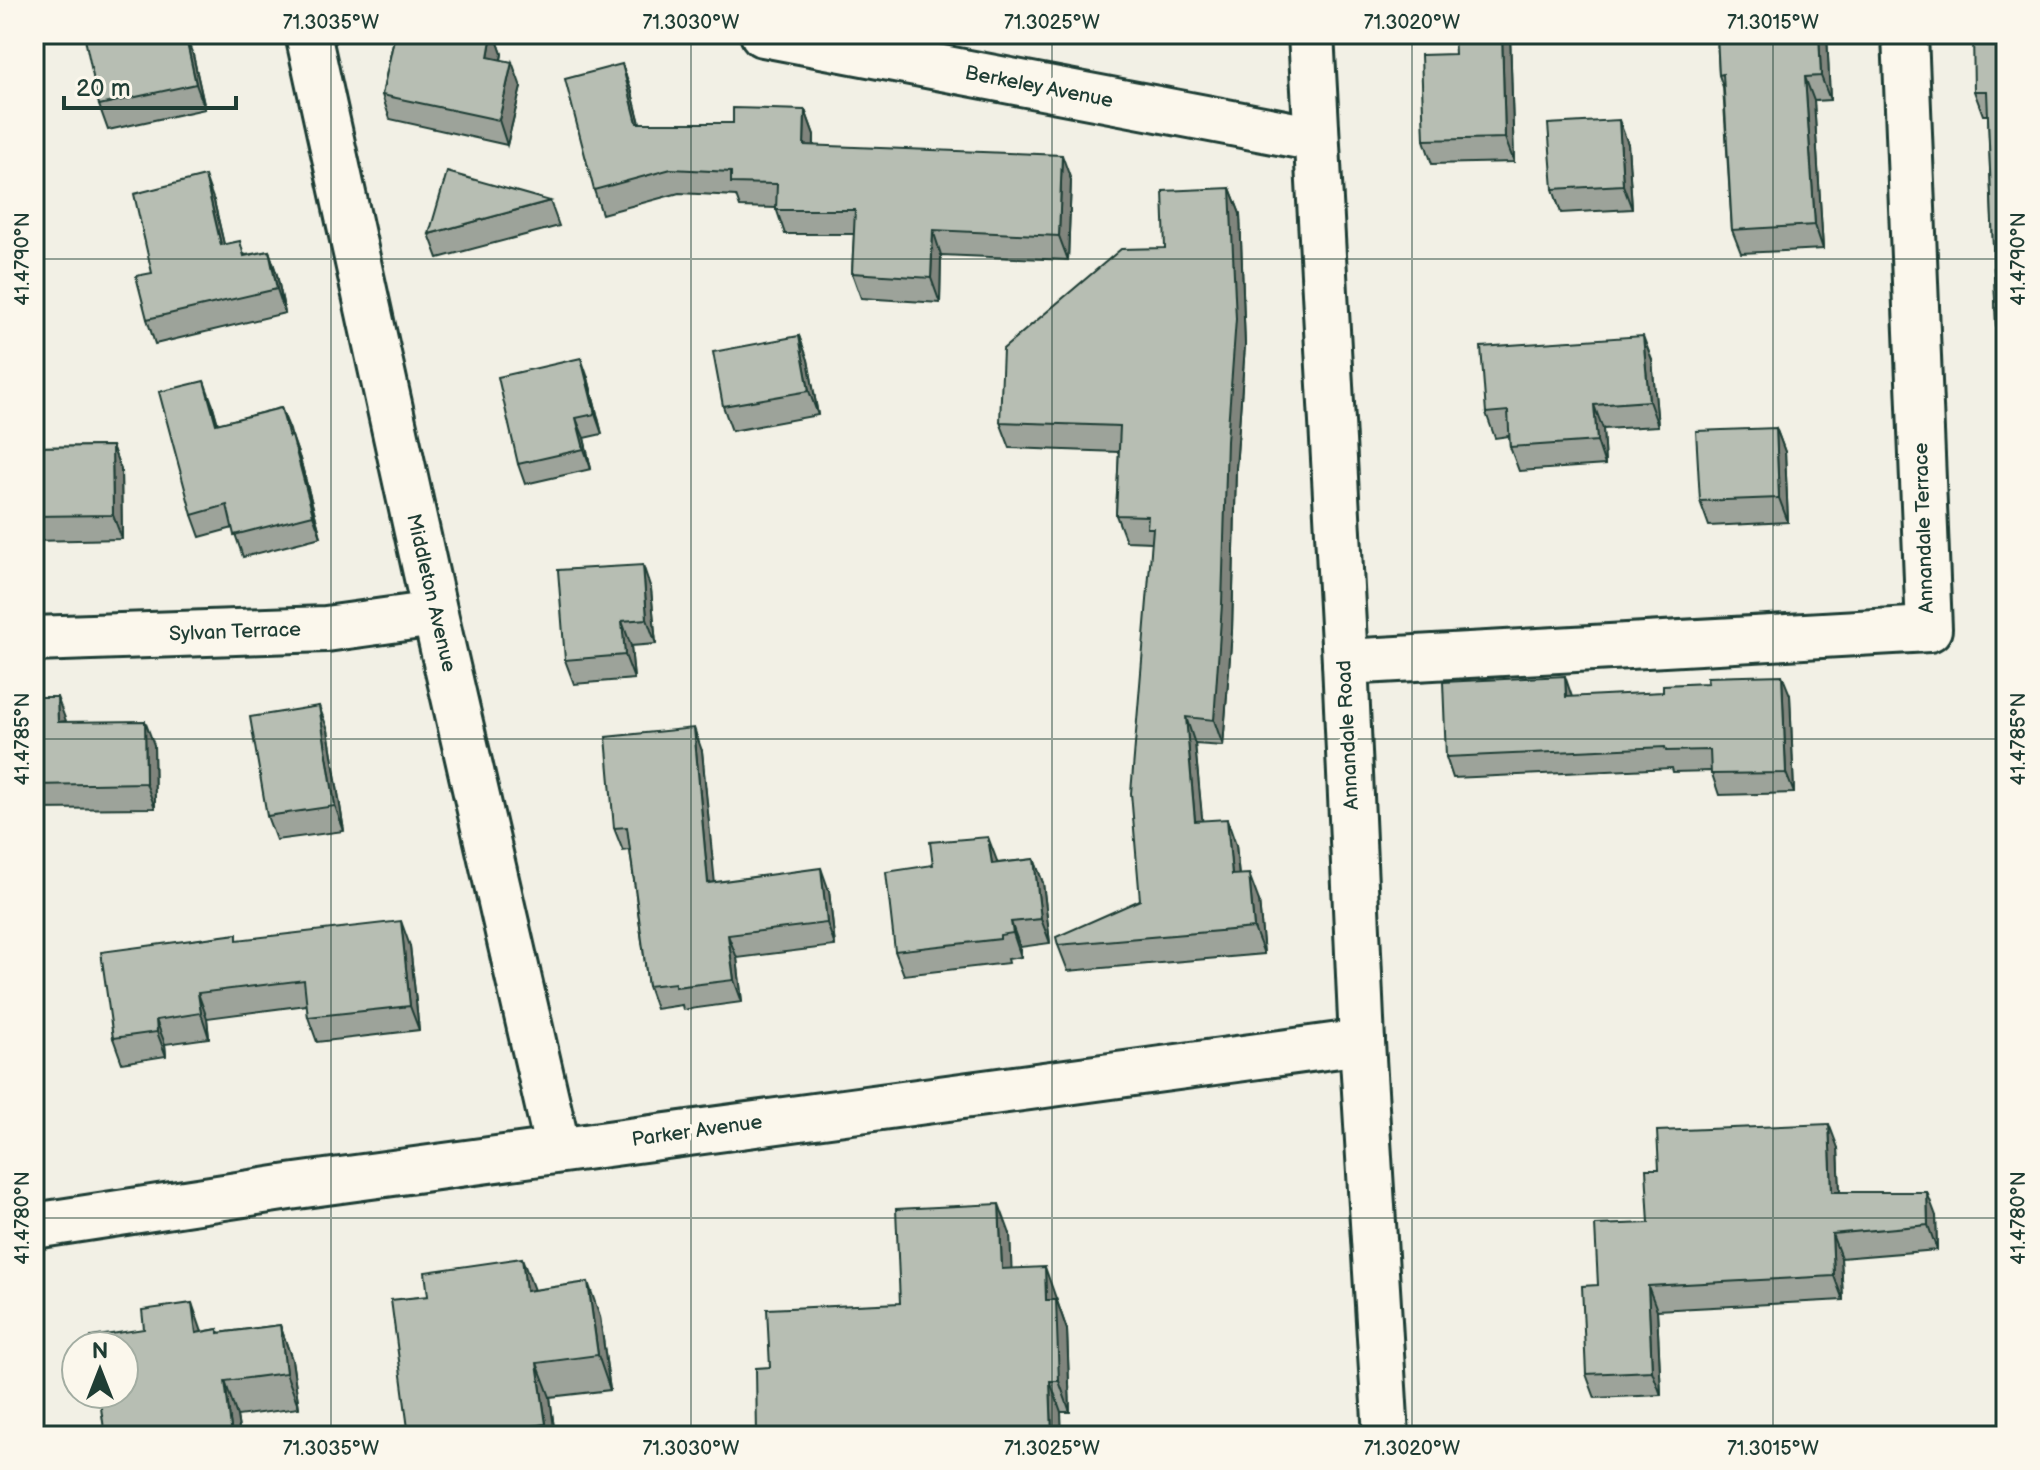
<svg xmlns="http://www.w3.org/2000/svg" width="2040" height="1470" font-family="'Balsamiq Sans',sans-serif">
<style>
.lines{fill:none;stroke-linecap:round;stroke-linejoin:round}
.street-casing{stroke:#1f3d34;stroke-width:50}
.secondary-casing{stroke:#1f3d34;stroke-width:50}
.street{stroke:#fbf7ec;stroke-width:44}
.secondary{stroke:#fbf7ec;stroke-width:44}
.wall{fill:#9da39a;stroke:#1f3d34;stroke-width:2}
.shaded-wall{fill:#80857d;stroke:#1f3d34;stroke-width:2}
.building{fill:#b7beb3;stroke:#1f3d34;stroke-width:2}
.ticks{fill:none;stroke:#1f3d34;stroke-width:2;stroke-opacity:0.45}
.labels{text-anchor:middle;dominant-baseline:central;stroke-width:8;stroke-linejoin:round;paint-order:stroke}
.street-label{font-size:20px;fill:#1f3d34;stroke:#fbf7ec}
.neatline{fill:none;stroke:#1f3d34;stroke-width:3}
.ticks-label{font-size:20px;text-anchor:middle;fill:#1f3d34}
</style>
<rect width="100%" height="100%" fill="#f2f0e5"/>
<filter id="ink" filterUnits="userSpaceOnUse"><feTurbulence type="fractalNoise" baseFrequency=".0125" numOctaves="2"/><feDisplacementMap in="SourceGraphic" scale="16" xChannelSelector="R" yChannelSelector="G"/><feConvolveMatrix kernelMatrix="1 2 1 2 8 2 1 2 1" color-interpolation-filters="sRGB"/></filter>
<g filter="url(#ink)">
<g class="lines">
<!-- street casing -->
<g class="street-casing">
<g id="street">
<path d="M 308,34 L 435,614 L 558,1150"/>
<path d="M 763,34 L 1316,139"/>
<path d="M 34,639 L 326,629 L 435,614"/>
<path d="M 1345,662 L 1929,629 L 1905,34"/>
<path d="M 34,1226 L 289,1187 L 1362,1042"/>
</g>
</g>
<!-- secondary casing -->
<g class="secondary-casing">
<path id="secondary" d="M 1311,34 L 1345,662 L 1362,1042 L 1386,1436"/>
</g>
<!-- street -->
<use href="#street" class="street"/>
<!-- secondary -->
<use href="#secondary" class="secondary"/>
</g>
<!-- wall -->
<g class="wall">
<path d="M 395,34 L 495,34 L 502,54 L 501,60 L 521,87 L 507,145 L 390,119 L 382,95 Z"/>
<path d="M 1510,34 L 1514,162 L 1432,164 L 1424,140 L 1455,54 Z"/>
<path d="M 1717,34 L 1827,34 L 1830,100 L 1814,101 L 1823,249 L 1741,253 L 1732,230 L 1723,87 L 1719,75 Z"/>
<path d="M 2006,34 L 2006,349 L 2005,349 L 1996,325 L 1988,115 L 1983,115 L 1974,91 Z"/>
<path d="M 193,55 L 205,109 L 108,130 L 99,105 Z"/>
<path d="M 631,89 L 640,123 L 733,123 L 805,110 L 814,135 L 814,146 L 1071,180 L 1068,260 L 941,255 L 940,303 L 861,298 L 852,273 L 854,234 L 785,234 L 776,208 L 740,207 L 736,196 L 679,193 L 602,214 L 594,190 Z"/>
<path d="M 1628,144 L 1632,209 L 1561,213 L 1553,189 Z"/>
<path d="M 1230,188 L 1240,214 L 1245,345 L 1236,468 L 1232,631 L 1223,746 L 1195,744 L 1202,821 L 1236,845 L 1239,875 L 1259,901 L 1264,954 L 1068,971 L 1058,945 L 1140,900 L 1152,542 L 1126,541 L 1116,515 L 1119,452 L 1010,448 L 1000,422 L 1165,248 Z"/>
<path d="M 214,201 L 224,245 L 246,255 L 269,251 L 277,275 L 285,313 L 155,344 L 147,319 L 152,273 Z"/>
<path d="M 550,201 L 559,226 L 438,258 L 429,234 Z"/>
<path d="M 799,336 L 808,360 L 818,415 L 732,431 L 723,406 Z"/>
<path d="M 1652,360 L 1658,426 L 1603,429 L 1605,465 L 1519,471 L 1510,447 L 1509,436 L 1495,438 L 1486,413 Z"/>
<path d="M 588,378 L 602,434 L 584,438 L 591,469 L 525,484 L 518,464 Z"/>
<path d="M 212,403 L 218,424 L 281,408 L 300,459 L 321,537 L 243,557 L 233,528 L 200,537 L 192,515 Z"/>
<path d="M 1776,428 L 1785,452 L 1788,522 L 1709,526 L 1700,501 Z"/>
<path d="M 112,446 L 121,470 L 122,539 L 34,541 L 34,447 Z"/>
<path d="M 651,589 L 656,644 L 631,646 L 634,679 L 574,684 L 565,660 Z"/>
<path d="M 1790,695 L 1794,793 L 1719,795 L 1711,771 L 1673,772 L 1672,768 L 1453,778 L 1446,757 L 1572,697 Z"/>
<path d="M 34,697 L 66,722 L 154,745 L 155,808 L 34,809 Z"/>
<path d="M 328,730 L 344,831 L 276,840 L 267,816 Z"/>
<path d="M 702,751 L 714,882 L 829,891 L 835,946 L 737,958 L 742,1002 L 683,1010 L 682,1005 L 656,1009 L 648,986 L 630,850 L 623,851 L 614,828 Z"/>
<path d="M 1034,859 L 1043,883 L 1050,943 L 1020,947 L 1021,957 L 1008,959 L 1009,963 L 904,975 L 895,951 L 997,863 Z"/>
<path d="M 239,940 L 410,946 L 419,1030 L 317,1042 L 308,1017 L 307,1005 L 207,1018 L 209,1038 L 165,1044 L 166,1056 L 122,1063 L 113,1038 Z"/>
<path d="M 1838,1148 L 1840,1192 L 1936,1216 L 1937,1250 L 1841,1258 L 1843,1300 L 1657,1310 L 1661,1395 L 1595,1398 L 1586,1374 L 1598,1285 L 1649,1223 L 1659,1169 Z"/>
<path d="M 1010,1234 L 1011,1269 L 1056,1298 L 1067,1330 L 1070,1412 L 1061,1412 L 770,1367 L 900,1303 Z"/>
<path d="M 534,1290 L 600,1317 L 610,1390 L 550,1397 L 555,1436 L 409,1436 Z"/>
<path d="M 280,1325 L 292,1360 L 299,1408 L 237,1416 L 240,1436 L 105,1436 L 202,1332 L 218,1329 L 219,1333 Z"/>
</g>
<!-- shaded-wall -->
<g class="shaded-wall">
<path d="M 185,34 L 193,55 L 205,109 L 196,84 Z"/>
<path d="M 492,34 L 495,34 L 502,54 L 496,81 L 488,57 Z"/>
<path d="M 1502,34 L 1510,34 L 1514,162 L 1505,138 Z"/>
<path d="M 1819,34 L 1827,34 L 1830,100 L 1821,76 Z"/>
<path d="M 512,62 L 521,87 L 507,145 L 499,120 Z"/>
<path d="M 622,64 L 631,89 L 646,147 L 637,123 Z"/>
<path d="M 1805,77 L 1814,101 L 1823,249 L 1815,225 Z"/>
<path d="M 805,110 L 814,135 L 813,170 L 804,145 Z"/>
<path d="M 1619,120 L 1628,144 L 1632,209 L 1623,185 Z"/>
<path d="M 1062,155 L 1071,180 L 1068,260 L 1059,236 Z"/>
<path d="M 205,176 L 214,201 L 230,270 L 221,245 Z"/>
<path d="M 1230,188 L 1240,214 L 1245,345 L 1236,468 L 1232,631 L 1223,746 L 1214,720 Z"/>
<path d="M 933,230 L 941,255 L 940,303 L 931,278 Z"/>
<path d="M 269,251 L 277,275 L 285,313 L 277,289 Z"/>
<path d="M 799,336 L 808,360 L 818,415 L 809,391 Z"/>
<path d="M 1643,336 L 1652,360 L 1658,426 L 1649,401 Z"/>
<path d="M 581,358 L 588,378 L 602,434 L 595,414 Z"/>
<path d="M 204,381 L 212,403 L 224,447 L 216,424 Z"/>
<path d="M 1594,405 L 1603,429 L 1605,465 L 1597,441 Z"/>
<path d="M 281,408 L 290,430 L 297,460 L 289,437 Z"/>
<path d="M 576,418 L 584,438 L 591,469 L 584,449 Z"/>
<path d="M 1776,428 L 1785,452 L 1788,522 L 1779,498 Z"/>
<path d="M 292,436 L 300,459 L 321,537 L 313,515 Z"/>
<path d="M 112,446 L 121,470 L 122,539 L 113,515 Z"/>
<path d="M 643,565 L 651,589 L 656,644 L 647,619 Z"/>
<path d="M 622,621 L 631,646 L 634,679 L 625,655 Z"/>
<path d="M 1782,675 L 1790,695 L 1794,793 L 1786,773 Z"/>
<path d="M 1565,676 L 1572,697 L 1566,697 Z"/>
<path d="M 57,697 L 66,721 L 58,722 Z"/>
<path d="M 319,706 L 328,730 L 344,831 L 335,806 Z"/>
<path d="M 1186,717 L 1195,744 L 1205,848 L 1195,821 Z"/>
<path d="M 145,721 L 154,745 L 155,808 L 146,783 Z"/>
<path d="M 694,728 L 702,751 L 717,905 L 708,883 Z"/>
<path d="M 1227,819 L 1236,845 L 1241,902 L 1232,875 Z"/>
<path d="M 988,837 L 997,861 L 1000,888 L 992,864 Z"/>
<path d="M 1034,859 L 1043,883 L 1050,943 L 1041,919 Z"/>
<path d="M 821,868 L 829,891 L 835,946 L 827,923 Z"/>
<path d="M 1249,874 L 1259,901 L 1264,954 L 1254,928 Z"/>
<path d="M 401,921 L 410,946 L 419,1030 L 410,1006 Z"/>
<path d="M 1011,922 L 1020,947 L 1021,957 L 1013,933 Z"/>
<path d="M 728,935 L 737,958 L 742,1002 L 734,980 Z"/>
<path d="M 198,993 L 207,1018 L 209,1038 L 201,1013 Z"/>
<path d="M 156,1020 L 165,1044 L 166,1056 L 157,1032 Z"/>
<path d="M 1829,1124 L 1838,1148 L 1841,1216 L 1832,1192 Z"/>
<path d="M 1927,1192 L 1936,1216 L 1937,1250 L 1928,1225 Z"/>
<path d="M 999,1204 L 1010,1234 L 1013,1300 L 1002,1269 Z"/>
<path d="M 1832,1234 L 1841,1258 L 1843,1300 L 1834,1276 Z"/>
<path d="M 522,1258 L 535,1293 L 526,1291 Z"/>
<path d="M 1045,1267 L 1067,1330 L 1070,1412 L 1059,1381 L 1046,1300 Z"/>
<path d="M 588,1282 L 600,1317 L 610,1390 L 598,1355 Z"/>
<path d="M 1648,1286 L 1657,1310 L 1661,1395 L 1652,1371 Z"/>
<path d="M 192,1303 L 204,1338 L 196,1333 Z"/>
<path d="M 280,1325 L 292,1360 L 299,1408 L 286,1373 Z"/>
<path d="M 537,1363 L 550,1397 L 555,1436 L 550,1436 L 546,1424 Z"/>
<path d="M 225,1381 L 237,1416 L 240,1436 L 232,1436 Z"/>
<path d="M 1050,1381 L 1061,1412 L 1062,1436 L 1052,1436 Z"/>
</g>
<!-- building -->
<g class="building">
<path d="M 84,34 L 185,34 L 196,84 L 99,105 Z"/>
<path d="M 395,34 L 492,34 L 488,57 L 512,62 L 499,120 L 382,95 Z"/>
<path d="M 1454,34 L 1502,34 L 1505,138 L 1424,140 L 1421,55 L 1455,54 Z"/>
<path d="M 1717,34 L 1819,34 L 1821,76 L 1805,77 L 1815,225 L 1732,230 L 1723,74 L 1719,75 Z"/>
<path d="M 1973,34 L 2006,34 L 2006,325 L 1996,325 L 1987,91 L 1974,91 Z"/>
<path d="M 622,64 L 637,123 L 733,123 L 733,108 L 805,110 L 804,145 L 1062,155 L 1059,236 L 933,230 L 931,278 L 852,273 L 855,210 L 776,210 L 777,184 L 731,183 L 731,172 L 671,169 L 594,190 L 565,79 Z"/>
<path d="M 1619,120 L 1623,185 L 1553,189 L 1548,124 Z"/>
<path d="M 447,172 L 550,201 L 429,234 Z"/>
<path d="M 205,176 L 221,245 L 240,241 L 244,256 L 269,251 L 277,289 L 147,319 L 136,276 L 152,273 L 134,194 Z"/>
<path d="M 1230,188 L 1236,319 L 1227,441 L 1222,604 L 1214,720 L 1186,717 L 1195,821 L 1227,819 L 1232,875 L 1249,874 L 1254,928 L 1058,945 L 1056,937 L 1140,900 L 1131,793 L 1153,528 L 1147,528 L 1148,516 L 1116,515 L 1120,426 L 1000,422 L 1003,349 L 1121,249 L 1165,248 L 1163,191 Z"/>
<path d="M 799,336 L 809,391 L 723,406 L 713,352 Z"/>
<path d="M 1643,336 L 1649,401 L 1594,405 L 1597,441 L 1510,447 L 1508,411 L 1486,413 L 1481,347 Z"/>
<path d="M 581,358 L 595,414 L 576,418 L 584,449 L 518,464 L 498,377 Z"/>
<path d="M 204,381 L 216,424 L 281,408 L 289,437 L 292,436 L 313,515 L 234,535 L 227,505 L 192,515 L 159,392 Z"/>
<path d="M 1776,428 L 1779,498 L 1700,501 L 1696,431 Z"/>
<path d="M 112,446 L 113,515 L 34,516 L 34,447 Z"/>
<path d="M 643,565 L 647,619 L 622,621 L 625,655 L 565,660 L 558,570 Z"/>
<path d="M 1782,675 L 1786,773 L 1711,774 L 1710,750 L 1666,751 L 1665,747 L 1446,757 L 1443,682 L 1565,676 L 1566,697 L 1663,692 L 1663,685 L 1708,683 L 1707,677 Z"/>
<path d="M 34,697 L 57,697 L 58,722 L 145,721 L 146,783 L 34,785 Z"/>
<path d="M 319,706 L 335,806 L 267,816 L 250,717 Z"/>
<path d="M 694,728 L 708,883 L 821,868 L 827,923 L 728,935 L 734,980 L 675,987 L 675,983 L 648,986 L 627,827 L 614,828 L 606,737 Z"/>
<path d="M 988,837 L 992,864 L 1034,859 L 1041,919 L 1011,922 L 1013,933 L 1000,935 L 1000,939 L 895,951 L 886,872 L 933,865 L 930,842 Z"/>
<path d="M 401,921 L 410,1006 L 308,1017 L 304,980 L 198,993 L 201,1013 L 156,1020 L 157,1032 L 113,1038 L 101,952 L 237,934 L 237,940 Z"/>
<path d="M 1829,1124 L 1832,1192 L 1927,1192 L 1928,1225 L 1832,1234 L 1834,1276 L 1648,1286 L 1652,1371 L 1586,1374 L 1582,1286 L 1598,1285 L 1595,1225 L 1649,1223 L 1646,1169 L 1659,1169 L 1657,1131 Z"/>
<path d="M 999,1204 L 1002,1269 L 1045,1267 L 1046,1300 L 1056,1300 L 1059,1381 L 1050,1381 L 1052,1436 L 757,1436 L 756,1368 L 770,1367 L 767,1309 L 900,1303 L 896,1209 Z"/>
<path d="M 522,1258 L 526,1291 L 588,1282 L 598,1355 L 537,1363 L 546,1424 L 461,1436 L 409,1436 L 391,1300 L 428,1296 L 425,1272 Z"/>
<path d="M 192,1303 L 196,1333 L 218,1329 L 218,1333 L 280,1325 L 286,1373 L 225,1381 L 232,1436 L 105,1436 L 99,1394 L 124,1394 L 124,1346 L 92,1346 L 91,1337 L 144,1329 L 142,1310 Z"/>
</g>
</g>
<!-- ticks -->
<path class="ticks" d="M 331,34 L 331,1436M 691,34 L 691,1436M 1052,34 L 1052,1436M 1412,34 L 1412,1436M 1773,34 L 1773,1436M 34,259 L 2006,259M 34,739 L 2006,739M 34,1218 L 2006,1218"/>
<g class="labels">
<!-- street labels -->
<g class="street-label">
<text transform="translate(1039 87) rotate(11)">Berkeley Avenue</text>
<text transform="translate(1924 528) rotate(-92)">Annandale Terrace</text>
<text transform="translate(431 593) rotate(77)">Middleton Avenue</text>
<text transform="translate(235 632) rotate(-2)">Sylvan Terrace</text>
<text transform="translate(1348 735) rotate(-93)">Annandale Road</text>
<text transform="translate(697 1131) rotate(-8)">Parker Avenue</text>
</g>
</g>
<!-- margin -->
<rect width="2040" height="1470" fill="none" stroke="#fbf7ec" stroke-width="88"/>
<!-- north arrow -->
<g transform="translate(100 1370)"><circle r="38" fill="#fbf7ec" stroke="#a3ada2" stroke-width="2"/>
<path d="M0-6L14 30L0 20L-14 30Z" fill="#1f3d34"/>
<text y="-12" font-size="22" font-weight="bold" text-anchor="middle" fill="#1f3d34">N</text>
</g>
<!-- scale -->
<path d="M64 96v12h172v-12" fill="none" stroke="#1f3d34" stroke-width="4"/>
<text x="76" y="96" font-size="24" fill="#1f3d34" stroke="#fbf7ec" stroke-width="6" paint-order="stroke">20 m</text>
<rect x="44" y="44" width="1952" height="1382" class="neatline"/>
<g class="ticks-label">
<text x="331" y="29">71.3035°W</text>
<text x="691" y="29">71.3030°W</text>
<text x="1052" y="29">71.3025°W</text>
<text x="1412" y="29">71.3020°W</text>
<text x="1773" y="29">71.3015°W</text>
<text transform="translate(22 259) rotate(-90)" y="7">41.4790°N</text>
<text transform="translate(2018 259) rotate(-90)" y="7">41.4790°N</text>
<text transform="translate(22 739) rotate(-90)" y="7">41.4785°N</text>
<text transform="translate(2018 739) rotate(-90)" y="7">41.4785°N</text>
<text transform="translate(22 1218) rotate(-90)" y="7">41.4780°N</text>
<text transform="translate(2018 1218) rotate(-90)" y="7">41.4780°N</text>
<text x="331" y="1455">71.3035°W</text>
<text x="691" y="1455">71.3030°W</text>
<text x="1052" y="1455">71.3025°W</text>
<text x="1412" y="1455">71.3020°W</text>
<text x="1773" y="1455">71.3015°W</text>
</g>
</svg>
